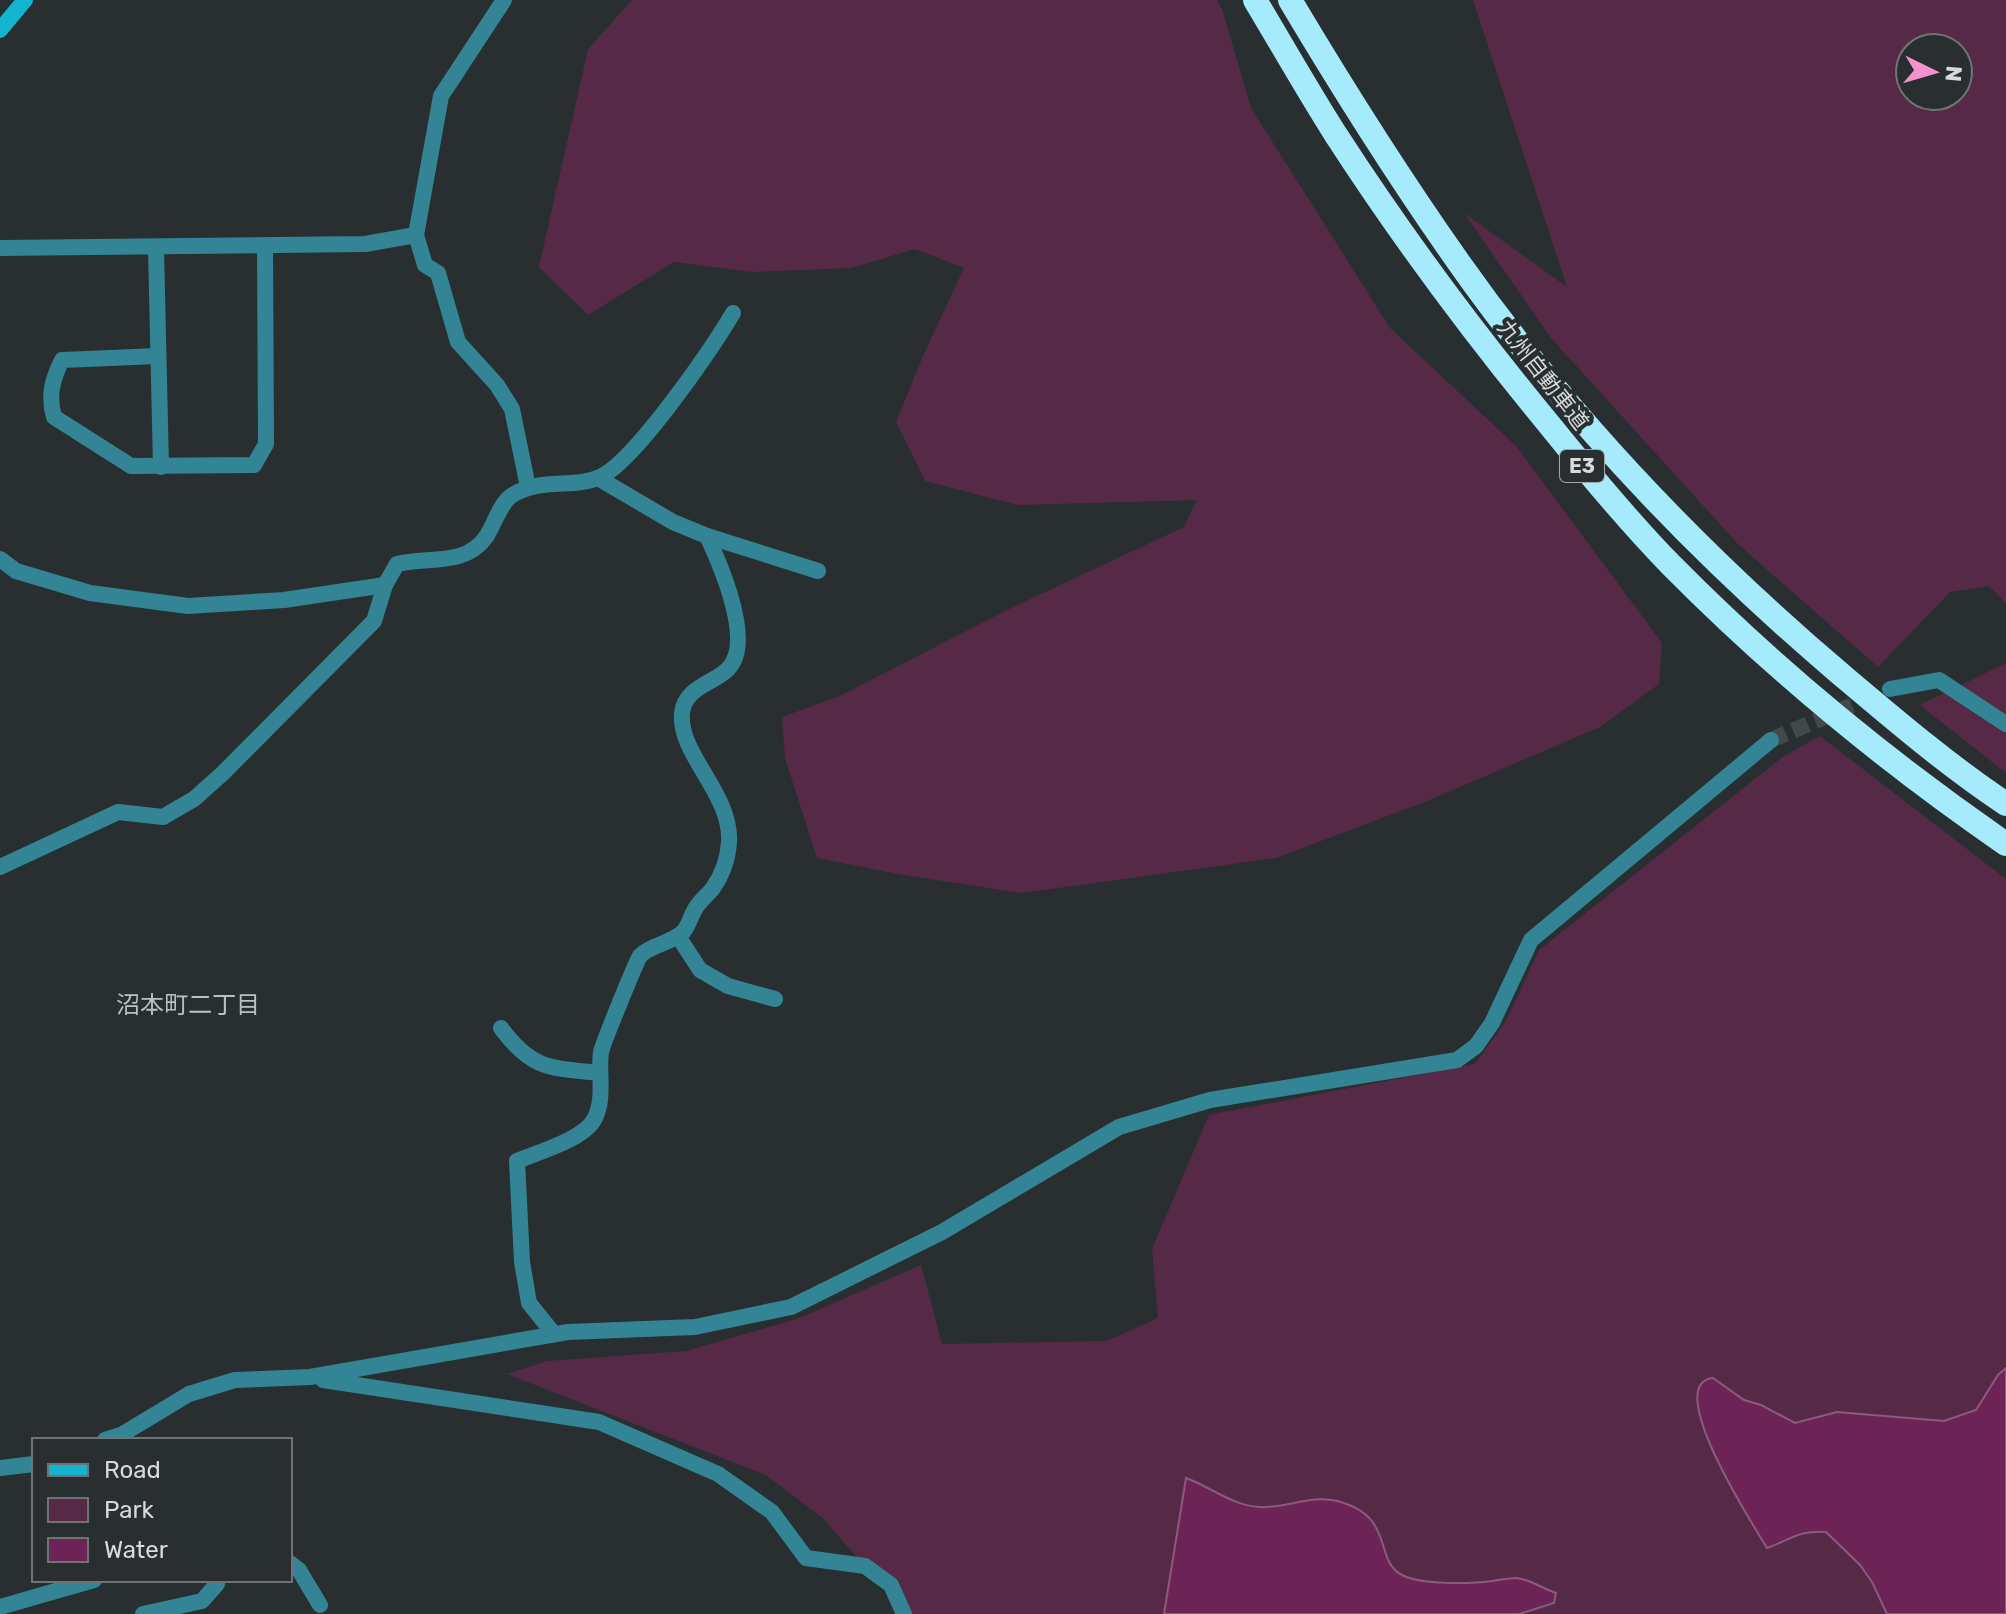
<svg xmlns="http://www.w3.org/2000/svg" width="2006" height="1614" font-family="Rubik,'Noto Sans JP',sans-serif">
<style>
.green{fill:#562a46;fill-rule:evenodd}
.water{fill:#6c2355;stroke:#8c5a7d;stroke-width:2}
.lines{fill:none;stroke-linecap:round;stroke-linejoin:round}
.street-tunnel{stroke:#43494a;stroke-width:16;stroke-dasharray:16 8;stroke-linecap:butt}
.street{stroke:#338494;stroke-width:16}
.secondary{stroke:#13b4cf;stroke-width:16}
.highway{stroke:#a6ebfb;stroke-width:24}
.labels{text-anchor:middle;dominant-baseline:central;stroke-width:8;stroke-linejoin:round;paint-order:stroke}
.shield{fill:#292f30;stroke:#a3a7a8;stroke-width:2}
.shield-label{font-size:20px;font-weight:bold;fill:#d7dadb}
.street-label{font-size:22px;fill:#d7dadb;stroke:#292f30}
.neighbourhood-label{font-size:24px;fill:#b9c0c1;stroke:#292f30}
</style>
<rect width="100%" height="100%" fill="#292f30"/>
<!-- green -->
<g class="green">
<path d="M 632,0 L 1217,0 L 1222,9 L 1251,108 L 1390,328 L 1516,446 L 1662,643 L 1659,684 L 1600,727 L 1427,801 L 1276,858 L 1022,893 L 898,874 L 817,858 L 785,758 L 782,717 L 840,696 L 1007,610 L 1184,527 L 1197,500 L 1018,505 L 925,481 L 896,422 L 923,356 L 964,268 L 915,249 L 851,268 L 752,272 L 674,262 L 588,315 L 539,267 L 588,49 Z"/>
<path d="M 1473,0 L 2006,0 L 2006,603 L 1989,586 L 1950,592 L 1878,667 L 1738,544 L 1551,338 L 1464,213 L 1567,287 ZM 1958,48 L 1958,96 L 1910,96 L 1910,48 Z"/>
<path d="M 2006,663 L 2006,773 L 1920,705 Z"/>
<path d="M 1820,736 L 2006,879 L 2006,1614 L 906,1614 L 823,1518 L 766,1475 L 507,1374 L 547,1361 L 686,1351 L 797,1319 L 921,1265 L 942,1344 L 1107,1341 L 1158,1318 L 1152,1249 L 1209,1115 L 1475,1064 L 1506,1021 L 1539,950 L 1784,756 Z"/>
</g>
<!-- water -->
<g class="water">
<path d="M 2006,1368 L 2006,1614 L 1887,1614 L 1872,1582 L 1860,1565 L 1826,1532 C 1799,1530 1792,1539 1767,1548 C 1754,1526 1661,1383 1713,1378 L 1744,1400 L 1761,1405 L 1795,1423 L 1837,1412 L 1944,1421 L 1976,1410 L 1998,1375 Z"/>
<path d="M 1186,1478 C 1211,1487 1231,1505 1259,1507 C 1285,1509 1311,1494 1337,1501 C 1396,1516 1373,1560 1402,1575 C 1421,1585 1470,1584 1492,1581 C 1501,1580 1508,1578 1516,1578 C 1530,1579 1543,1589 1556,1593 L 1554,1603 L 1519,1614 L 1164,1614 Z"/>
</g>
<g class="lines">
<!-- street-tunnel -->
<path class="street-tunnel" d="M 1771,740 L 1876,695"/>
<!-- street -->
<g class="street">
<path d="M 504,0 L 441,96 L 416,235 L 425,265 L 438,273 L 458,342 L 497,385 L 512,409 L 528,487"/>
<path d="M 0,248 L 365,244 L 416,235"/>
<path d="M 156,248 L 161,467"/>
<path d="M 158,356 L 62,360 C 52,380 48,396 54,417 L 131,466 L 254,465 L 266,444 L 265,246"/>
<path d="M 707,536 L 818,571"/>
<path d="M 0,559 L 16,571 L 90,593 L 188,606 L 284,600 L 385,585"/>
<path d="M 1890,689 L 1939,680 L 2006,724"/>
<path d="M 0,867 L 118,812 L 163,817 L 194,799 L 222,774 L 374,621 L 385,585 L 397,564 C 427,556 465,567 486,537 C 494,525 500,504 511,496 C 539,477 574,489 600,477 C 635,461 711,350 733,313"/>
<path d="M 678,936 L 700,970 L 728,986 L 775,999"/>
<path d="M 501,1028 C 532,1070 551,1068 599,1073"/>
<path d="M 554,1334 L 529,1303 L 522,1262 L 517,1161 C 539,1152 585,1139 595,1118 C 605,1097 598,1073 601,1052 C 603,1043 636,962 640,956 C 650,945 672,943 683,932 C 688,927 690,918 694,911 C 698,902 707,896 713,888 C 722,875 728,858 729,842 C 732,794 678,754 682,713 C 685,687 713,684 728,669 C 755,642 720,564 707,536 L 673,522 L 598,478"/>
<path d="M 323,1380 L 599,1422 L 718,1474 L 772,1512 L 806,1558 L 865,1566 L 891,1585 L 904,1614"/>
<path d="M 105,1440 L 121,1435 L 189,1394 L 235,1380 L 310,1377 L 568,1332 L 695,1327 L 791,1307 L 942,1232 L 1119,1127 L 1210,1100 L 1457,1060 L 1476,1046 L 1492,1023 L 1531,940 L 1771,740"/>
<path d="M 0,1468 L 34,1464"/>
<path d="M 290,1563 L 299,1570 L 320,1605"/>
<path d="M 0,1607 L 94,1580"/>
<path d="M 143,1614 L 202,1601 L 217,1584 L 217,1580"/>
</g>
<!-- secondary -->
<path class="secondary" d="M 0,30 L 25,0"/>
<!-- highway -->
<g class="highway">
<path d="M 1255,0 C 1282,45 1308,91 1336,135 C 1402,237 1475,335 1552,428 C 1590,475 1629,522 1671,565 C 1773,668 1887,762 2006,844"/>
<path d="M 1290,0 C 1343,89 1398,176 1457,260 C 1566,415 1700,555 1844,677 C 1896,721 1949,766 2006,804"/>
</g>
</g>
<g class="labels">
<!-- shield labels -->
<rect class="shield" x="1560" y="450" width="44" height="32" rx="6"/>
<g class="shield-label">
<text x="1582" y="466">E3</text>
</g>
<!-- street labels -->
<g class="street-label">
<text transform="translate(1543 375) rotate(52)">九州自動車道</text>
</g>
<!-- neighbourhood labels -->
<g class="neighbourhood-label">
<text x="188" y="1005">沼本町二丁目</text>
</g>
</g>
<!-- legend -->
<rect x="32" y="1438" width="260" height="144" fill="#292f30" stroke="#6f7374" stroke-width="2"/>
<rect x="48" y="1464" width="40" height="12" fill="#13b4cf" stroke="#6f7374" stroke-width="2"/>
<text x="104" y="1478" font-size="24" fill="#d7dadb">Road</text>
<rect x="48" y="1498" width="40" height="24" fill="#562a46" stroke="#6f7374" stroke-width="2"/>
<text x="104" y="1518" font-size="24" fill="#d7dadb">Park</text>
<rect x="48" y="1538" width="40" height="24" fill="#6c2355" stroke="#6f7374" stroke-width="2"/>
<text x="104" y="1558" font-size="24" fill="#d7dadb">Water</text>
<!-- north arrow -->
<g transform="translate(1934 72) rotate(95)"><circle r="38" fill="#292f30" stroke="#6f7374" stroke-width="2"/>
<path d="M0-6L14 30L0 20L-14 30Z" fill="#f690d0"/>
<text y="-12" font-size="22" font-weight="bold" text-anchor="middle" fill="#d7dadb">N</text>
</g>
</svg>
